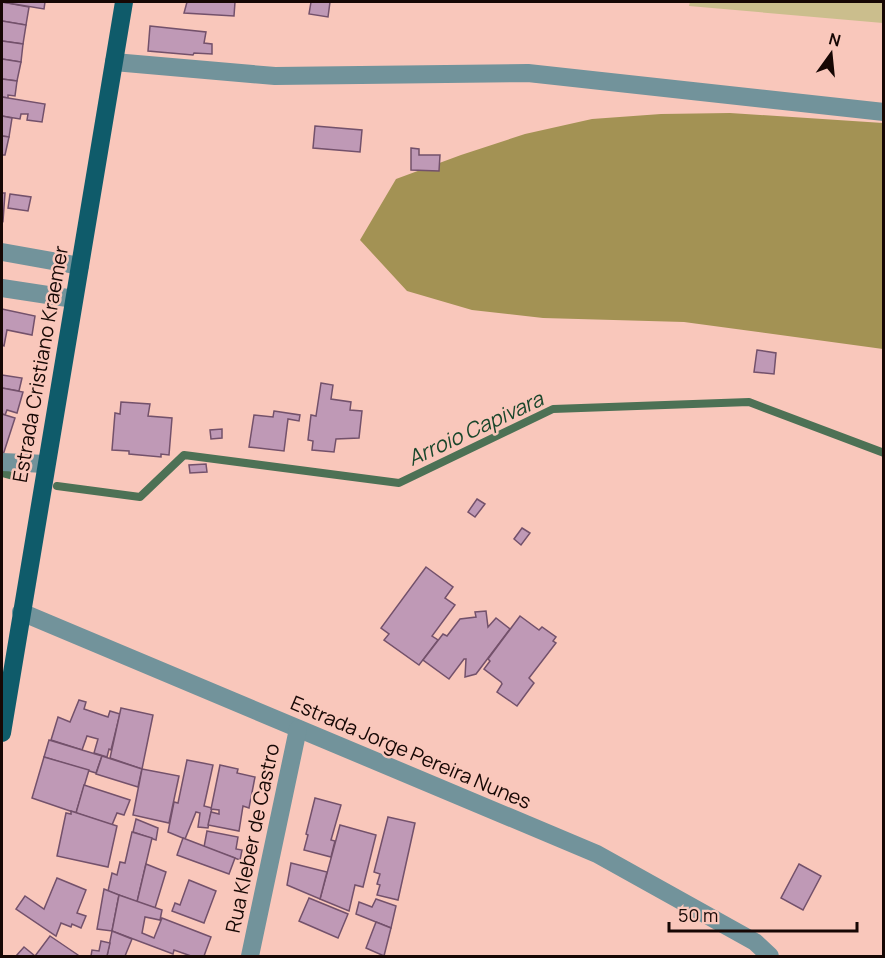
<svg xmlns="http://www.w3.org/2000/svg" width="885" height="958" font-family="Manrope,sans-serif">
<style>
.green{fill:#cbbe8d}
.forest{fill:#a39254}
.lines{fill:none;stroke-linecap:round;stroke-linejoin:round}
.stream{stroke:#4d7155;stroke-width:8}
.building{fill:#bf99b6;stroke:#73516b;stroke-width:1.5}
.minor{stroke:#72939b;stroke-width:18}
.major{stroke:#0f5b6a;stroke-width:18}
.labels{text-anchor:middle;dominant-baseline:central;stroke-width:5;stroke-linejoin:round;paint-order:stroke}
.street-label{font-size:20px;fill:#160704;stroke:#f9c7bb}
.water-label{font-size:21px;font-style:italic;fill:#19462b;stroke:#f9c7bb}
</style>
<rect width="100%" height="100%" fill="#f9c7bb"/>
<!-- green -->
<path class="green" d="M 690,2 L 883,2 L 883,23 L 689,6 Z"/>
<!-- forest -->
<path class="forest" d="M 730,113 L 883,123 L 883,349 L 684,322 L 543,318 L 472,310 L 407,291 L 360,240 L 396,179 L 461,155 L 525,134 L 592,119 L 661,114 Z"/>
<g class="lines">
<!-- stream -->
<g class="stream">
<path d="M 2,473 L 24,479"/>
<path d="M 57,486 L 140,497 L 184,455 L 399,483 L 553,409 L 749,402 L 884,453"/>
</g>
</g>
<!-- building -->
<g class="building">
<path d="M 2,2 L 29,7 L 26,25 L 2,21 Z"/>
<path d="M 2,2 L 45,2 L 44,9 Z"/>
<path d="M 187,2 L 235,2 L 234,16 L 184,13 Z"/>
<path d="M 311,2 L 330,2 L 328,17 L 309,14 Z"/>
<path d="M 2,21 L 26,25 L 23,44 L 2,41 Z"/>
<path d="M 150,26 L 206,32 L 204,43 L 212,44 L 212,54 L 194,53 L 193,55 L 148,51 Z"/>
<path d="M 2,41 L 23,44 L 21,62 L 2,59 Z"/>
<path d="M 2,59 L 21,62 L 17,81 L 2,79 Z"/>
<path d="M 2,79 L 17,81 L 15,96 L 8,95 L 8,98 L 2,97 Z"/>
<path d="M 2,97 L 45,104 L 42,122 L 27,120 L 28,114 L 21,114 L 20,119 L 2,116 Z"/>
<path d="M 2,116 L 12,118 L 9,137 L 2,136 Z"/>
<path d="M 315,126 L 362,130 L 360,152 L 313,148 Z"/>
<path d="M 2,136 L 9,137 L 5,155 L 2,155 Z"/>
<path d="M 411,148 L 419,149 L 419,155 L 440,155 L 439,171 L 411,170 Z"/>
<path d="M 2,193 L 5,193 L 3,221 L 2,220 Z"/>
<path d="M 10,194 L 31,197 L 28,211 L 8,208 Z"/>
<path d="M 2,309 L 35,316 L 32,335 L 7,330 L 4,346 L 2,345 Z"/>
<path d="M 757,350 L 776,353 L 774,374 L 754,372 Z"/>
<path d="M 2,375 L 22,378 L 19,391 L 2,388 Z"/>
<path d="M 321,383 L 333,385 L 331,399 L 351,402 L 350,410 L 362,411 L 359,438 L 336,439 L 334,452 L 312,450 L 313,441 L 308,440 L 311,415 L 316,416 Z"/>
<path d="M 2,388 L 23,392 L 17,413 L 7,410 L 5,415 L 2,414 Z"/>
<path d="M 121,402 L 150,404 L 148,416 L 172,418 L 169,455 L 161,454 L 161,457 L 129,454 L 129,451 L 112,450 L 115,413 L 120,414 Z"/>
<path d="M 274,411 L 300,415 L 299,421 L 288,419 L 284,451 L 249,447 L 254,415 L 273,417 Z"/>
<path d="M 2,414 L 15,418 L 3,455 L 2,454 Z"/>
<path d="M 222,429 L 222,438 L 211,439 L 210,430 Z"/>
<path d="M 206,464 L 207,472 L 190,473 L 189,465 Z"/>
<path d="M 477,499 L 485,504 L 475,517 L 468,512 Z"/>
<path d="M 522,528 L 530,533 L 521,545 L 514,539 Z"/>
<path d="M 426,567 L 453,587 L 445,598 L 455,605 L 432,636 L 438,640 L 419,665 L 384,640 L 389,634 L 381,628 Z"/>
<path d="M 486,611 L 488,627 L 496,618 L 510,629 L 476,674 L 465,677 L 466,659 L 464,659 L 449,679 L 423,660 L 443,634 L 447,636 L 460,619 L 476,617 L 475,612 Z"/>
<path d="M 520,616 L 539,630 L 542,627 L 556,637 L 553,641 L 556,643 L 529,678 L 534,683 L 517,706 L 497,692 L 502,684 L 501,682 L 484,669 L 490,661 L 488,659 Z"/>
<path d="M 79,700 L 86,702 L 84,709 L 108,717 L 110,711 L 120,714 L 111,750 L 109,749 L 107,757 L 94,753 L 98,739 L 87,736 L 82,750 L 51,740 L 58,717 L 70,722 Z"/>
<path d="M 121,708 L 153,715 L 142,769 L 110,758 Z"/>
<path d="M 49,740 L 102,756 L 96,773 L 44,757 Z"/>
<path d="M 102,756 L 142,769 L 138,787 L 96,774 Z"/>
<path d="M 44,757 L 89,770 L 76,813 L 32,798 Z"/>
<path d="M 187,760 L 213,765 L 204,806 L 212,808 L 208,828 L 198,827 L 200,813 L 196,812 L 185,839 L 168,832 L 174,802 L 178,803 Z"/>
<path d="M 220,765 L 238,769 L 237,773 L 255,777 L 249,808 L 243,806 L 239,831 L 208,825 L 211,812 L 219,814 L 219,810 L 211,809 Z"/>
<path d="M 142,769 L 179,776 L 169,823 L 133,815 Z"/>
<path d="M 84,785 L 130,800 L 124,815 L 117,813 L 112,825 L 76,813 Z"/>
<path d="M 315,798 L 341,805 L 331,840 L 335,841 L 331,857 L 304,850 L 308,835 L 306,834 Z"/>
<path d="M 71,811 L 117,826 L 108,867 L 57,856 L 66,813 L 71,814 Z"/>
<path d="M 388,817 L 415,823 L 398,900 L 377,895 L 380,885 L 377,884 L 380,874 L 374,872 Z"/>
<path d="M 136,819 L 158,828 L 156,840 L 133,832 Z"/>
<path d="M 340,825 L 376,835 L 363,887 L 355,885 L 349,911 L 320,899 Z"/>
<path d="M 207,831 L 238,837 L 236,849 L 242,850 L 240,860 L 204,847 Z"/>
<path d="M 132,832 L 152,838 L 137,902 L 108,891 L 112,873 L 117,875 L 120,862 L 125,863 Z"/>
<path d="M 183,838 L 235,858 L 229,874 L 177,855 Z"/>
<path d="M 291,863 L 327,872 L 320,899 L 287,885 Z"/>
<path d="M 146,864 L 166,872 L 155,908 L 137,902 Z"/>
<path d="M 799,864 L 821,876 L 803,910 L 781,898 Z"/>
<path d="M 57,878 L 86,890 L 77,913 L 86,916 L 81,928 L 72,924 L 71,927 L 61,923 L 56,936 L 16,909 L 25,896 L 44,909 Z"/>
<path d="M 189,880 L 216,891 L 204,923 L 172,911 L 175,903 L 180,905 Z"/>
<path d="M 104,889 L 119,895 L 112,931 L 97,929 Z"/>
<path d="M 119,895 L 162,910 L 160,920 L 145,917 L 142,933 L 154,938 L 162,918 L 211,937 L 204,956 L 191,956 L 174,950 L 173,954 L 112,931 Z"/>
<path d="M 309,898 L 348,914 L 338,938 L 299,921 Z"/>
<path d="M 376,899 L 396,906 L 391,928 L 356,914 L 359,902 L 372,907 Z"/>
<path d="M 376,922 L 391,928 L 384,956 L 366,948 Z"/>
<path d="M 112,931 L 132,939 L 125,956 L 107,956 Z"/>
<path d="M 50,936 L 78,955 L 77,956 L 35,956 Z"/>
<path d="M 101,941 L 110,943 L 107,956 L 91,956 L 92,950 L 99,951 Z"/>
<path d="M 24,947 L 35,956 L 16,956 Z"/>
</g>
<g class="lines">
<!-- minor -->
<g class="minor">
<path d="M 114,62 L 275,76 L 528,73 L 884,112"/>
<path d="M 2,252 L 80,266"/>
<path d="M 2,288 L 74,299"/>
<path d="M 2,462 L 46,464"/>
<path d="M 21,612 L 597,854 L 755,942 L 770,956"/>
<path d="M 250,956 L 298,729"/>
</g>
<!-- major -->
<path class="major" d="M 2,733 L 124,2"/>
</g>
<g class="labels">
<!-- street labels -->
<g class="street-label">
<text transform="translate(40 364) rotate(-80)">Estrada Cristiano Kraemer</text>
<text transform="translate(411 752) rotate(23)">Estrada Jorge Pereira Nunes</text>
<text transform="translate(252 838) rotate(-78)">Rua Kleber de Castro</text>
</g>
<!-- water labels -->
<g class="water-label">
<text transform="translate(475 428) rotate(-25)">Arroio Capivara</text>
</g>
</g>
<!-- border -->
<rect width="885" height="958" fill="none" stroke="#160704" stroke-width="6"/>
<!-- north arrow -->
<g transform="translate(831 54) rotate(15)" stroke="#f9c7bb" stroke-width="4.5" paint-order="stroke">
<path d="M0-4.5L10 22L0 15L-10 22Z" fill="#160704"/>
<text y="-9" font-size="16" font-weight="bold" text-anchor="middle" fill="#160704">N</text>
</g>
<!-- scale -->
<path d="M669 922v9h188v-9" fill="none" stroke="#160704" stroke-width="3"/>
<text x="678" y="922" font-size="18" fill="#160704" stroke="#f9c7bb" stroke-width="4.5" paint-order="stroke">50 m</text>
</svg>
